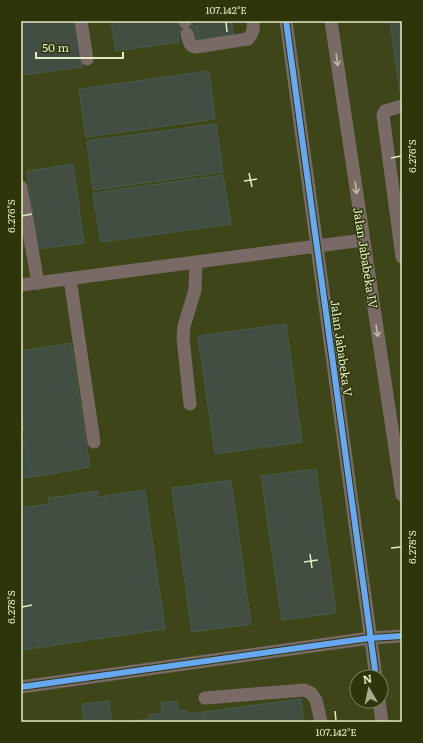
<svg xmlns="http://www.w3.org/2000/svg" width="423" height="743" font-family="Literata,serif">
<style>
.built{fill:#3d4519;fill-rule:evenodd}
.building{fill:#414e41;stroke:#465e4f}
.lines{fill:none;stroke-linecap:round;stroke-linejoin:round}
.minor{stroke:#796a66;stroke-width:13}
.cycleway-casing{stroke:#2e350a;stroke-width:8}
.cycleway{stroke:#66a8f1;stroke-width:6}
.oneway{stroke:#bdbea3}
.ticks{fill:none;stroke:#e2ecc4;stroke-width:1.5}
.labels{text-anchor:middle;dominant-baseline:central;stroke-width:3;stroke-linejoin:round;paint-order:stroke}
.street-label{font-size:12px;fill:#e2ecc4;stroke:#2e350a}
.neatline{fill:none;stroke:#e2ecc4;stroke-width:1.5}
.ticks-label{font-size:10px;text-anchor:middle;fill:#e2ecc4}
</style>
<rect width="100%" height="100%" fill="#32361f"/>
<!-- built -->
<path class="built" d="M 21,21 L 402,21 L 402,722 L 21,722 ZM 357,677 L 381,677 L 381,701 L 357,701 Z"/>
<!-- building -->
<g class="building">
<path d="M 21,21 L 76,21 L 82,67 L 21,75 Z"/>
<path d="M 111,21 L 184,21 L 197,27 L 199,40 L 182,32 L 178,32 L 179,42 L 116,51 Z"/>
<path d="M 196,21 L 231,21 L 234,35 L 199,40 Z"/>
<path d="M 390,21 L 402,21 L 402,92 L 400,92 Z"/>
<path d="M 209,71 L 215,119 L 86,137 L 79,89 Z"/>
<path d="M 216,124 L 223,172 L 93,190 L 87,141 Z"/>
<path d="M 73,164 L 84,243 L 38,249 L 27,171 Z"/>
<path d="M 223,175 L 231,224 L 101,242 L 93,193 Z"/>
<path d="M 21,222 L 27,246 L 21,247 Z"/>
<path d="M 286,324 L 302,442 L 215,454 L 198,336 Z"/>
<path d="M 71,343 L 90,467 L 31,477 L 21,411 L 21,351 Z"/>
<path d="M 21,441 L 26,441 L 31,477 L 21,478 Z"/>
<path d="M 316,469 L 336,613 L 282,620 L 261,476 Z"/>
<path d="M 231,480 L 251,624 L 192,632 L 172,488 Z"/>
<path d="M 145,490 L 165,629 L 21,650 L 21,508 L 49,504 L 48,498 L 98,491 L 99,497 Z"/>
<path d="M 301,699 L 304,722 L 204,722 L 203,712 Z"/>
<path d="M 109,701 L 112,722 L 84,722 L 82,704 Z"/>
<path d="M 177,701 L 179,711 L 187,710 L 188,714 L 203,712 L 204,722 L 150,722 L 149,715 L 162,713 L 161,703 Z"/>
<path d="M 149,719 L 150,722 L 127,722 Z"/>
</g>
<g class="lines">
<!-- minor -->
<g class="minor">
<path d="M 81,21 L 87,59"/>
<path d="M 185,21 L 185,22"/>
<path d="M 286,21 L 376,677"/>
<path d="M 331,21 L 402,495"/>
<path d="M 187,34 C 189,41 189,46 196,47 L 248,39 C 253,33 254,29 253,21"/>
<path d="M 402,106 L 385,111 L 383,115 L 402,257"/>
<path d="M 21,187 L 38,283"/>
<path d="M 70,279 L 94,442"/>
<path d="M 21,285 L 363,240"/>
<path d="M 190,404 L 183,338 L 184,326 L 195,290 L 196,262"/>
<path d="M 21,687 L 370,638 L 402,636"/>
<path d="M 205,698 L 304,690 L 311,693 L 316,700 L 321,722"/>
<path d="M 379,701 L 382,722"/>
</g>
<!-- cycleway casing -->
<g class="cycleway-casing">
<g id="cycleway">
<path d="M 286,21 L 376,677"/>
<path d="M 21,687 L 370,638 L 402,636"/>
</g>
</g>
<!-- cycleway -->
<use href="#cycleway" class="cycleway"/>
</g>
<!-- one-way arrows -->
<defs><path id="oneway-shaft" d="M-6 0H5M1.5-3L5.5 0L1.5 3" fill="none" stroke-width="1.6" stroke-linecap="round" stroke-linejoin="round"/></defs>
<g class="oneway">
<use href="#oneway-shaft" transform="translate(337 60) rotate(82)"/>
<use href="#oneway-shaft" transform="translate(356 188) rotate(82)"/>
<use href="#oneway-shaft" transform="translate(377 331) rotate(81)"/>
</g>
<!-- ticks -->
<path class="ticks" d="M 226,22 L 227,32M 391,158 L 401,156M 249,173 L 252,187M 244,181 L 257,179M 22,216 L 32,214M 391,548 L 401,547M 310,554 L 312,568M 304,562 L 318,560M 22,607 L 32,605M 335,711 L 336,721"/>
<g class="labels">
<!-- street labels -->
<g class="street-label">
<text transform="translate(366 258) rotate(81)">Jalan Jababeka IV</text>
<text transform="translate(342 348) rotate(82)">Jalan Jababeka V</text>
</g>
</g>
<!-- border -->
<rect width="423" height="743" fill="none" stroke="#2e350a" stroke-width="44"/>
<!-- north arrow -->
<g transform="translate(369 689) rotate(351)"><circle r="19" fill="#2e350a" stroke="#767e54"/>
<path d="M0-3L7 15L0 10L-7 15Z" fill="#a4ac8a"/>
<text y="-6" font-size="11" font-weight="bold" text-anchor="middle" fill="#e2ecc4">N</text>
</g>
<!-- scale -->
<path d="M36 52v6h87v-6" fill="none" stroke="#e2ecc4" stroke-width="2"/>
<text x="42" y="52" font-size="12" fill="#e2ecc4" stroke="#2e350a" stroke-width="3" paint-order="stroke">50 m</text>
<rect x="22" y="22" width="379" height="699" class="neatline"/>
<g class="ticks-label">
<text x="226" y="14">107.142°E</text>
<text transform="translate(412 156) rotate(-90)" y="4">6.276°S</text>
<text transform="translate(11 216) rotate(-90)" y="4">6.276°S</text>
<text transform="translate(412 547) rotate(-90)" y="4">6.278°S</text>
<text transform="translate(11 607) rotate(-90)" y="4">6.278°S</text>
<text x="336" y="736">107.142°E</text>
</g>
</svg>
